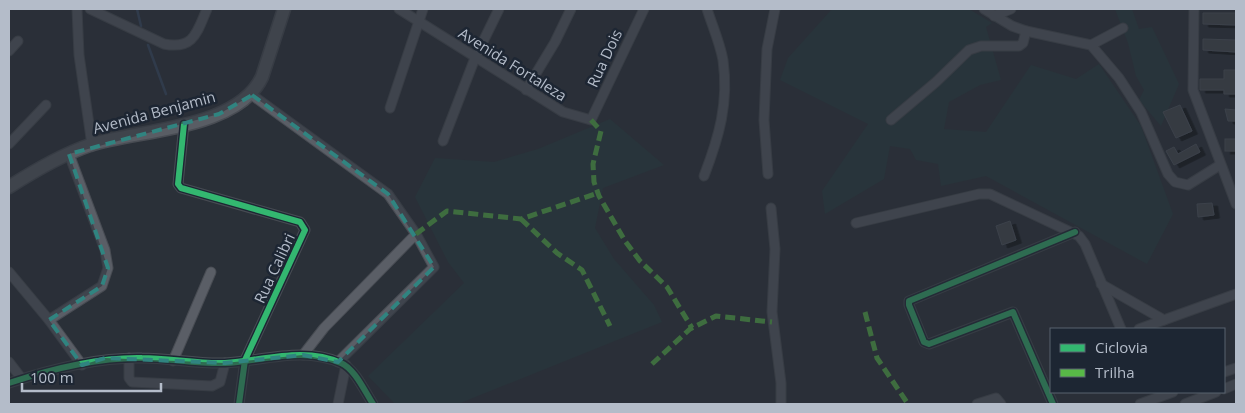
<svg xmlns="http://www.w3.org/2000/svg" width="1245" height="413" font-family="'Open Sans',sans-serif">
<style>
.green{fill:#273a3e}
.lines{fill:none;stroke-linecap:round;stroke-linejoin:round}
.stream{stroke:#384963;stroke-width:2.5}
.building{fill:#444950;stroke:#52575f;filter:url(#shadow)}
.street-casing{stroke:#484c53;stroke-width:11}
.secondary-casing{stroke:#484c53;stroke-width:15}
.street{stroke:#5a5e66;stroke-width:9}
.secondary{stroke:#595d64;stroke-width:12}
.quiet{stroke:#58b947;stroke-width:5;stroke-dasharray:10 5;stroke-linecap:butt}
.cycleway-casing{stroke:#1d2633;stroke-width:9}
.cycleway{stroke:#33b770;stroke-width:6}
.marked{fill:none;stroke:#308480;stroke-width:4;stroke-dasharray:10 6;stroke-linejoin:round}
.labels{text-anchor:middle;dominant-baseline:central;stroke-width:5;stroke-linejoin:round;paint-order:stroke}
.street-label{font-size:15px;fill:#b4bcc9;stroke:#1d2633}
</style>
<defs>
<filter id="shadow"><feDropShadow dx="5.5" dy="3" stdDeviation="0" flood-color="#0009"/></filter>
</defs>
<rect width="100%" height="100%" fill="#2a3038"/>
<!-- green -->
<g class="green">
<path d="M 832,9 L 969,9 L 992,23 L 986,27 L 1001,80 L 980,85 L 949,102 L 944,129 L 986,132 L 1031,65 L 1076,79 L 1099,64 L 1141,126 L 1173,214 L 1147,264 L 986,176 L 941,186 L 938,164 L 916,160 L 910,149 L 890,146 L 884,179 L 825,214 L 822,191 L 868,124 L 780,80 L 788,58 Z"/>
<path d="M 1115,9 L 1132,9 L 1139,29 L 1152,27 L 1179,84 L 1161,126 L 1139,100 L 1144,90 L 1136,76 L 1128,43 Z"/>
<path d="M 610,119 L 664,165 L 603,188 L 595,228 L 614,259 L 654,305 L 662,322 L 458,404 L 395,404 L 368,376 L 464,283 L 448,262 L 415,197 L 435,158 L 494,162 L 538,149 Z"/>
</g>
<g class="lines">
<!-- stream -->
<g class="stream">
<path d="M 137,9 L 141,26"/>
<path d="M 148,45 L 166,94"/>
</g>
</g>
<!-- building -->
<g class="building">
<path d="M 1203,13 L 1236,13 L 1236,25 L 1203,24 Z"/>
<path d="M 1203,39 L 1236,40 L 1236,52 L 1203,50 Z"/>
<path d="M 1224,70 L 1236,70 L 1236,94 L 1224,94 L 1224,90 L 1200,90 L 1200,79 L 1224,79 Z"/>
<path d="M 1180,105 L 1192,131 L 1176,138 L 1163,112 Z"/>
<path d="M 1225,109 L 1236,110 L 1236,121 L 1228,121 Z"/>
<rect x="1225" y="139" width="11" height="12"/>
<path d="M 1196,144 L 1200,152 L 1174,165 L 1166,151 L 1174,147 L 1178,154 Z"/>
<path d="M 1212,203 L 1214,215 L 1198,217 L 1197,204 Z"/>
<path d="M 1010,221 L 1016,240 L 1002,245 L 996,226 Z"/>
</g>
<g class="lines">
<!-- street casing -->
<g class="street-casing">
<g id="street">
<path d="M 77,9 L 79,55 L 92,145"/>
<path d="M 90,9 L 164,44 C 194,50 197,32 207,9"/>
<path d="M 399,9 L 563,112 L 591,120 L 644,9"/>
<path d="M 984,9 L 1012,26 L 1026,31 L 1091,45 L 1119,78 L 1141,112 L 1168,174 L 1175,182 L 1188,185 L 1220,165"/>
<path d="M 1194,9 L 1193,90 L 1236,204"/>
<path d="M 994,16 L 1011,9"/>
<path d="M 1091,45 L 1123,28"/>
<path d="M 9,51 L 18,41"/>
<path d="M 526,90 L 555,42 L 571,9"/>
<path d="M 252,95 L 388,194 L 416,234 L 324,328 L 303,355"/>
<path d="M 390,108 L 423,9"/>
<path d="M 891,120 L 936,82 L 969,50 L 981,46 L 1019,46 L 1023,43 L 1026,31"/>
<path d="M 184,124 L 178,184 L 181,188 L 300,222 L 305,230 L 245,360 L 239,404"/>
<path d="M 443,141 L 475,58 L 499,9"/>
<path d="M 9,144 L 46,105"/>
<path d="M 768,174 L 764,120 L 767,49 L 775,9"/>
<path d="M 704,176 C 719,137 729,103 723,60 C 720,43 712,25 707,9"/>
<path d="M 771,208 L 775,249 L 772,312 L 781,383 L 781,404"/>
<path d="M 856,223 L 979,194 L 990,194 L 1079,236 L 1085,244 L 1121,329"/>
<path d="M 9,272 L 49,320 L 82,365"/>
<path d="M 1101,284 L 1164,320"/>
<path d="M 49,320 L 102,286 L 108,268 L 105,250 L 69,154"/>
<path d="M 1139,329 L 1236,294"/>
<path d="M 129,358 L 129,378 L 132,382 L 212,386 L 220,382 L 225,363"/>
<path d="M 173,361 L 211,272"/>
<path d="M 9,362 L 22,379"/>
<path d="M 338,362 L 434,267 L 416,234"/>
<path d="M 1224,372 L 1236,368"/>
<path d="M 9,383 C 51,369 97,357 142,358 C 169,358 197,364 225,363 C 262,361 304,346 341,363 C 355,369 365,392 373,404"/>
<path d="M 1224,389 L 1236,384"/>
<path d="M 338,404 L 346,365"/>
<path d="M 977,404 L 996,398 L 1001,404"/>
<path d="M 1053,404 L 1013,312 L 929,344 L 924,342 L 909,305 L 909,301 L 1075,232"/>
<path d="M 1140,404 L 1173,392"/>
<path d="M 1185,404 L 1216,392"/>
</g>
</g>
<!-- secondary casing -->
<g class="secondary-casing">
<path id="secondary" d="M 9,187 C 34,171 61,155 90,145 C 140,129 237,130 262,77 L 284,9"/>
</g>
<!-- street -->
<use href="#street" class="street"/>
<!-- secondary -->
<use href="#secondary" class="secondary"/>
<!-- quiet -->
<g class="quiet">
<path d="M 591,120 L 601,131 L 593,164 L 594,182 L 599,196 L 625,241 L 640,261 L 667,287 L 692,328"/>
<path d="M 521,219 L 557,253 L 582,270 L 610,326"/>
<path d="M 416,234 L 447,211 L 521,219 L 598,193"/>
<path d="M 865,312 L 877,358 L 908,404"/>
<path d="M 652,364 L 690,329 L 716,316 L 772,322"/>
</g>
<!-- cycleway casing -->
<g class="cycleway-casing">
<g id="cycleway">
<path d="M 184,124 L 178,184 L 181,188 L 300,222 L 305,230 L 245,360 L 239,404"/>
<path d="M 9,383 C 51,369 97,357 142,358 C 169,358 197,364 225,363 C 262,361 304,346 341,363 C 355,369 365,392 373,404"/>
<path d="M 1053,404 L 1013,312 L 929,344 L 924,342 L 909,305 L 909,301 L 1075,232"/>
</g>
</g>
<!-- cycleway -->
<use href="#cycleway" class="cycleway"/>
</g>
<!-- marked area -->
<path d="M0 0H1245V413H0ZM 252,95 L 388,194 L 434,267 L 338,362 L 303,355 L 225,363 L 105,358 L 82,365 L 49,320 L 102,286 L 108,268 L 69,154 L 219,114 Z" fill="#2a3038" fill-opacity=".55" fill-rule="evenodd"/>
<path class="marked" d="M 252,95 L 388,194 L 434,267 L 338,362 L 303,355 L 225,363 L 105,358 L 82,365 L 49,320 L 102,286 L 108,268 L 69,154 L 219,114 Z"/>
<g class="labels">
<!-- street labels -->
<g class="street-label">
<text transform="translate(604 58) rotate(-65)">Rua Dois</text>
<text transform="translate(513 64) rotate(32)">Avenida Fortaleza</text>
<text transform="translate(154 112) rotate(-15)">Avenida Benjamin</text>
<text transform="translate(274 268) rotate(-65)">Rua Calibri</text>
</g>
</g>
<!-- border -->
<rect width="1245" height="413" fill="none" stroke="#b4bcc9" stroke-width="20"/>
<!-- legend -->
<rect x="1050" y="328" width="175" height="65" fill="#1d2633" stroke="#59626f"/>
<rect x="1060" y="344" width="25" height="8" fill="#33b770" stroke="#59626f"/>
<text x="1095" y="353" font-size="15" fill="#b4bcc9">Ciclovia</text>
<rect x="1060" y="369" width="25" height="8" fill="#58b947" stroke="#59626f"/>
<text x="1095" y="378" font-size="15" fill="#b4bcc9">Trilha</text>
<!-- scale -->
<path d="M22 383v8h139v-8" fill="none" stroke="#b4bcc9" stroke-width="2.5"/>
<text x="30" y="383" font-size="15" fill="#b4bcc9" stroke="#1d2633" stroke-width="4" paint-order="stroke">100 m</text>
</svg>
